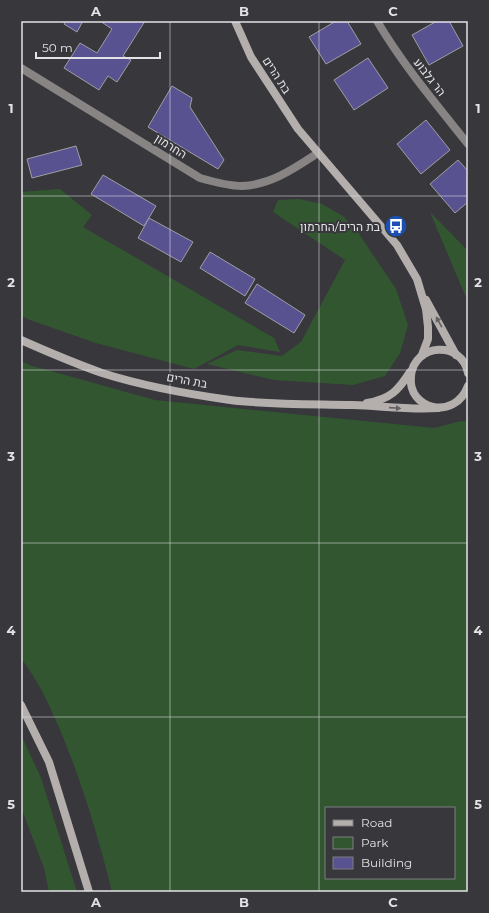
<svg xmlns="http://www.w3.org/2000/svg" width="489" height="913" font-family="Montserrat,Heebo,sans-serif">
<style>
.green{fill:#325730;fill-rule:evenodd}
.building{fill:#595291;stroke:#9e9ea4}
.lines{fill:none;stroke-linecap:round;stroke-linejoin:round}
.street{stroke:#878483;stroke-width:8}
.secondary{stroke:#b4afad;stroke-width:8}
.oneway{fill:#636164}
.grid{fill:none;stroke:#e3e3e6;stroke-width:1;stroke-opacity:0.55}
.labels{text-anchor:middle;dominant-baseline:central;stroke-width:4;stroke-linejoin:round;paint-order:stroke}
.street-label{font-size:12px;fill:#e3e3e6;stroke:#37373c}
.poi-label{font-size:12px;fill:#e3e3e6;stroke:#37373c;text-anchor:end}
.neatline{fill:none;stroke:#e3e3e6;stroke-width:1.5}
.grid-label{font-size:13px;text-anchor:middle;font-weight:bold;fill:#e3e3e6}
</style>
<rect width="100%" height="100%" fill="#37373c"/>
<!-- green -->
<g class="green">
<path d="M 60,189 L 92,215 L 83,227 L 274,338 L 280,352 L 238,345 L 194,369 L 96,343 L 30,320 L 21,316 L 21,192 Z"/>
<path d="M 299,199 L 322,204 L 343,216 L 357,231 L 396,289 L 408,325 L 400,353 L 385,376 L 353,385 L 274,380 L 207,364 L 237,350 L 282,356 L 301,342 L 345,260 L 273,212 L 278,200 Z"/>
<path d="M 430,212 L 468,251 L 468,302 Z"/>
<path d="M 21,361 L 29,365 L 155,400 L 434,428 L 461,421 L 468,422 L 468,892 L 112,892 C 95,823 73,752 41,689 C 35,678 28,668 21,658 ZM 326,808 L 454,808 L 454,878 L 326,878 Z"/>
<path d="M 21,735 L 41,778 L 77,892 L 49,892 L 44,868 L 21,807 Z"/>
</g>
<!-- building -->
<g class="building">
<path d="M 66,21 L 83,21 L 77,32 L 64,24 Z"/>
<path d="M 100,21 L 145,21 L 123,56 L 131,60 L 117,82 L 108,76 L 99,90 L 64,68 L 80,43 L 97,53 L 112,29 Z"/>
<path d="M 336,21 L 347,21 L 361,44 L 326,64 L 309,37 Z"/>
<path d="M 437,21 L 449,21 L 463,46 L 429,65 L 412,35 Z"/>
<path d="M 368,58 L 388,88 L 354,110 L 334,80 Z"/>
<path d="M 172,86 L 192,98 L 190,107 L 224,160 L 218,169 L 148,127 Z"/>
<path d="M 426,120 L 450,150 L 421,174 L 397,144 Z"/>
<path d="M 76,146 L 82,165 L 32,178 L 27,159 Z"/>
<path d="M 458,160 L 468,171 L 468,202 L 455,213 L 430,184 Z"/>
<path d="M 103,175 L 156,206 L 144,226 L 91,194 Z"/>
<path d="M 149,218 L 193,242 L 181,262 L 138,238 Z"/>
<path d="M 210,252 L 255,279 L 245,296 L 200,268 Z"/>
<path d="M 257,284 L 305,315 L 294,333 L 245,303 Z"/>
</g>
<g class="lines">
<!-- street -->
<g class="street">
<path d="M 377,21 C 403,65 436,104 468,144"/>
<path d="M 21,68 L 200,178 C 214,182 228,186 242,186 C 271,185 295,168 318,153"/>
</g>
<!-- secondary -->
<g class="secondary">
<path d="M 235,21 L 251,57 L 298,129 L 397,245 L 417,279 L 426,309 L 428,327 L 428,339 L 422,355"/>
<path d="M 426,300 L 456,355"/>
<path d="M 21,340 C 48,352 74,363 102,373 C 143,386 187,394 230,400 C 270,405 312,404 353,405 C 382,406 410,410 438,408"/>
<path d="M 468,373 C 462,340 414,343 411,376 C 407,410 455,421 468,386"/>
<path d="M 367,403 C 390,399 398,391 410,372"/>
<path d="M 21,705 L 49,762 L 89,892"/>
</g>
</g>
<!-- one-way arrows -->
<defs><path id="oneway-solid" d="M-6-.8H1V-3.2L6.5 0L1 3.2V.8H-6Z"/></defs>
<g class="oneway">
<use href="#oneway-solid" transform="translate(439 322) rotate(-119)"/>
<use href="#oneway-solid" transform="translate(395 408) rotate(4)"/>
</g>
<!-- grid -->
<path class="grid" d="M 170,21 L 170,892M 319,21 L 319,892M 21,196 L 468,196M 21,370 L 468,370M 21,543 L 468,543M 21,717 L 468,717"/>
<!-- icons -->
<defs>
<g id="bus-disc" transform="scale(1.15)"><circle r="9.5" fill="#1a4fb4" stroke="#37373c"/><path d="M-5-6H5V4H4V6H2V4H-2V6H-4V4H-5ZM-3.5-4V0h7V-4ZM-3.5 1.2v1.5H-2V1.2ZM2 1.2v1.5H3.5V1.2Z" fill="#fff"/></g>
</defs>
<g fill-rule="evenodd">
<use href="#bus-disc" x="396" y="226"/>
</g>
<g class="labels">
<!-- street labels -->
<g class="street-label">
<text transform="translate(277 75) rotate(57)">בת הרים</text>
<text transform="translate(430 77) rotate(52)">הר גלבוע</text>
<text transform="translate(171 146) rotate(32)">החרמון</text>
<text transform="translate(187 380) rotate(10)">בת הרים</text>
</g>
<!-- poi labels -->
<g class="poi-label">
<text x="380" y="226">בת הרים/החרמון</text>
</g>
</g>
<!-- border -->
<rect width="489" height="913" fill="none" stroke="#37373c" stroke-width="44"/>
<!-- legend -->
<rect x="325" y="807" width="130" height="72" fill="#37373c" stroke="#7c7c80"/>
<rect x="333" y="820" width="20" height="6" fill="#b4afad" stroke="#7c7c80"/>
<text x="361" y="827" font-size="12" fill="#e3e3e6">Road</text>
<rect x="333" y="837" width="20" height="12" fill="#325730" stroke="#7c7c80"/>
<text x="361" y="847" font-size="12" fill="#e3e3e6">Park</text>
<rect x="333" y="857" width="20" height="12" fill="#595291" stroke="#7c7c80"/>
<text x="361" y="867" font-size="12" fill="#e3e3e6">Building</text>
<!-- scale -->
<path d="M36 52v6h124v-6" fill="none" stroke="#e3e3e6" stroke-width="2"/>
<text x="42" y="52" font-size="12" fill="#e3e3e6" stroke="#37373c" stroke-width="3" paint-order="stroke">50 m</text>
<rect x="22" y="22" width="445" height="869" class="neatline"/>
<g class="grid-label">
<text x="96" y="16">A</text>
<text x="244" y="16">B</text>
<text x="393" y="16">C</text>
<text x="11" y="113">1</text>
<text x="478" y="113">1</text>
<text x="11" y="287">2</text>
<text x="478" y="287">2</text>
<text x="11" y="461">3</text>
<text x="478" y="461">3</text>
<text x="11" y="635">4</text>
<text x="478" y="635">4</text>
<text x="11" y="809">5</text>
<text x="478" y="809">5</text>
<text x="96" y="907">A</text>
<text x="244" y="907">B</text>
<text x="393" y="907">C</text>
</g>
</svg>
